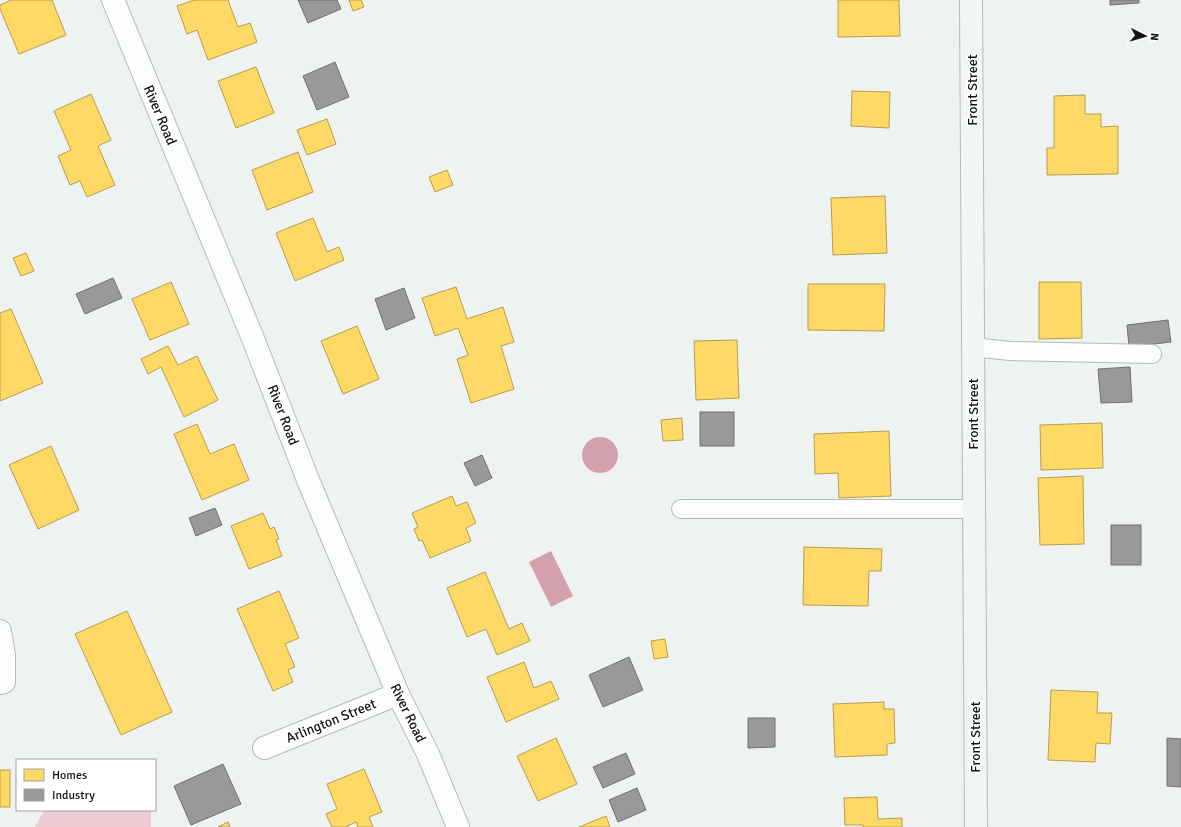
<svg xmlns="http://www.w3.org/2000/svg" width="1181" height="827" font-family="Signika,sans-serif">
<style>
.green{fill:#edcbd3}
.water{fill:#d3a0ad}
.homes{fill:#ffd966;stroke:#b79e4d}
.industry{fill:#999;stroke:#707170}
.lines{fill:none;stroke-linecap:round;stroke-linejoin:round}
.service-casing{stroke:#b5b9b8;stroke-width:20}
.minor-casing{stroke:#b5b9b8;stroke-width:24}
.tertiary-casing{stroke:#b5b9b8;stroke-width:24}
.secondary-casing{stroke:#b5b9b8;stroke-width:24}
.service{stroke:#fcfdfd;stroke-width:18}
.minor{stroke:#fcfdfd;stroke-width:22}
.tertiary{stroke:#fcfdfd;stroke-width:22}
.secondary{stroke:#f1f6f5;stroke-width:22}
.labels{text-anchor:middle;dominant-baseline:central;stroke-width:4;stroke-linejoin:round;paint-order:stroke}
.street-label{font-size:14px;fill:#0f1312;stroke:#fff}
</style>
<rect width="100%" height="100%" fill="#eef3f2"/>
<!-- green -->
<path class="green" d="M 44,810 L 151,810 L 151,827 L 35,827 Z"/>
<!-- water -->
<g class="water">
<circle cx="600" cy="455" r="18"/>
<path d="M 551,551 L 573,596 L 551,607 L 529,562 Z"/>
</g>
<!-- homes -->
<g class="homes">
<path d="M 11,0 L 52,0 L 66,35 L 19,54 L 0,9 L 0,5 Z"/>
<path d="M 194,0 L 228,0 L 238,27 L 250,23 L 257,42 L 208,60 L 197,30 L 187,34 L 177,6 Z"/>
<path d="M 349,0 L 361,0 L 364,7 L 353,11 Z"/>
<path d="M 838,0 L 899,0 L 900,36 L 838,37 Z"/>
<path d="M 256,67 L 274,113 L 236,128 L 218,81 Z"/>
<path d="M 852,91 L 890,92 L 889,128 L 851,126 Z"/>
<path d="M 91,94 L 111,140 L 98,146 L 115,185 L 87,197 L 80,181 L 70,185 L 58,156 L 71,150 L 54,111 Z"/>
<path d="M 1085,95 L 1085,114 L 1101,114 L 1101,127 L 1118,126 L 1118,174 L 1047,175 L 1047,148 L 1054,148 L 1054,96 Z"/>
<path d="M 327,119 L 336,144 L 307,155 L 297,130 Z"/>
<path d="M 298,152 L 313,192 L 267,210 L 252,170 Z"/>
<path d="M 447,170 L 453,185 L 435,192 L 429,177 Z"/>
<path d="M 885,196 L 887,253 L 833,255 L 831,198 Z"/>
<path d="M 313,218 L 327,252 L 339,247 L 344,260 L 295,281 L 276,233 Z"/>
<path d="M 26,253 L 34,271 L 21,276 L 13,258 Z"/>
<path d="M 171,282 L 189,324 L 150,340 L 132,299 Z"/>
<path d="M 1039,282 L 1081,282 L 1082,338 L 1039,339 Z"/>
<path d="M 808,284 L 885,284 L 884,331 L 808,330 Z"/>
<path d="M 456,287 L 467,319 L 503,307 L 514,342 L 501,346 L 514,389 L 471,403 L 457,359 L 468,355 L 458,328 L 435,336 L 422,298 Z"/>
<path d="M 11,309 L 43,383 L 0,401 L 0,313 Z"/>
<path d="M 357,326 L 379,379 L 343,394 L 321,341 Z"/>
<path d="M 737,340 L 739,398 L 696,400 L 694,341 Z"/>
<path d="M 168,346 L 178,365 L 197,356 L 218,400 L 184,417 L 161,367 L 148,374 L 141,359 Z"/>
<path d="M 682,418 L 683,440 L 663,441 L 661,420 Z"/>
<path d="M 1102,423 L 1103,468 L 1041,470 L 1040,425 Z"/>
<path d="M 197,424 L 210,454 L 234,444 L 249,480 L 202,500 L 174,434 Z"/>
<path d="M 889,431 L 891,496 L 839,498 L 838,473 L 815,474 L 814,434 Z"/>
<path d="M 51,446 L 79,510 L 38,529 L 9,465 Z"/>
<path d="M 1083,476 L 1084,544 L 1040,545 L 1038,478 Z"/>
<path d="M 452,496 L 456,506 L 467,502 L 476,523 L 466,528 L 471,541 L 430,558 L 422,540 L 419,541 L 414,529 L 418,527 L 412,513 Z"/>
<path d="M 263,513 L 270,529 L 274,527 L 279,539 L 276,540 L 282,556 L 249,569 L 231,526 Z"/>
<path d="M 804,547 L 882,549 L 881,571 L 869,571 L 868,606 L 803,605 Z"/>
<path d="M 485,572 L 509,629 L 522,623 L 530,641 L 497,655 L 486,629 L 467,637 L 447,588 Z"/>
<path d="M 279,591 L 299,638 L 285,644 L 295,667 L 288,670 L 293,682 L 273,691 L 237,609 Z"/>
<path d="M 127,611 L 172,712 L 121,735 L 75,634 Z"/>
<path d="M 665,639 L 668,657 L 654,659 L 651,641 Z"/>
<path d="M 524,662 L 534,688 L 551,681 L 559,699 L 506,722 L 487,677 Z"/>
<path d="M 1051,690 L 1098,692 L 1097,713 L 1112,713 L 1110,744 L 1096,743 L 1095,762 L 1048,760 Z"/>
<path d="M 884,702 L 884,709 L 894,709 L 895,743 L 887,744 L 887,755 L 835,757 L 833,704 Z"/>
<path d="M 556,738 L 577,784 L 538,801 L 517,756 Z"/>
<path d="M 364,769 L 382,812 L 369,817 L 373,827 L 358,827 L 356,822 L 345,827 L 332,827 L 326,814 L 337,809 L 327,784 Z"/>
<rect x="0" y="770" width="10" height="37"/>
<path d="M 877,797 L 878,819 L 902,818 L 902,827 L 863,827 L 863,825 L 845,825 L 844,798 Z"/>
<path d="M 606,816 L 610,827 L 579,827 Z"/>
<path d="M 228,822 L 230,827 L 218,827 Z"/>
</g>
<!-- industry -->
<g class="industry">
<path d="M 298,0 L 337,0 L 341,9 L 308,23 Z"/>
<path d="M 1110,0 L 1139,0 L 1139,3 L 1110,5 Z"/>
<path d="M 335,62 L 349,97 L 317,110 L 303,76 Z"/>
<path d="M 113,278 L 122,298 L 85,314 L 76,294 Z"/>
<path d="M 404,288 L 415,318 L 386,330 L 375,299 Z"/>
<path d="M 1168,320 L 1171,342 L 1129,347 L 1127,325 Z"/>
<path d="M 1130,367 L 1132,402 L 1101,403 L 1098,369 Z"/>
<rect x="700" y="412" width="34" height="34"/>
<path d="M 482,455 L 492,478 L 475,486 L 464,463 Z"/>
<path d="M 215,508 L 222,525 L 196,536 L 189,518 Z"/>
<rect x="1111" y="525" width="30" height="40"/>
<path d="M 629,657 L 643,690 L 603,707 L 589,675 Z"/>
<path d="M 748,718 L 775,718 L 775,747 L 748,748 Z"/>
<path d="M 1167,738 L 1181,739 L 1181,787 L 1167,786 Z"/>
<path d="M 626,753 L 635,774 L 603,788 L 593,767 Z"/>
<path d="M 223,764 L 241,804 L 191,825 L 174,786 Z"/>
<path d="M 637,788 L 646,810 L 618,822 L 609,800 Z"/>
</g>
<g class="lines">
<!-- service casing -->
<g class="service-casing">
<g id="service">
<path d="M 973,347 L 1010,351 L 1152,354"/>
<path d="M 681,509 L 974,509"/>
</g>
</g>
<!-- minor casing -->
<g class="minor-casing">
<g id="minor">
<path d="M 0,631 L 4,656 L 4,682 L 0,683"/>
<path d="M 264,748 L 398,694"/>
</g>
</g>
<!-- tertiary casing -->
<g class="tertiary-casing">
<path id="tertiary" d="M 113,0 L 252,336 L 308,480 L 398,694 L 428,754 L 458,827"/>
</g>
<!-- secondary casing -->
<g class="secondary-casing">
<path id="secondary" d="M 971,0 L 976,827"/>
</g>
<!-- service -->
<use href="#service" class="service"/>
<!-- minor -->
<use href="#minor" class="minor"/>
<!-- tertiary -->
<use href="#tertiary" class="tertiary"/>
<!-- secondary -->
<use href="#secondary" class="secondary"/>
</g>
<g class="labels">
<!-- street labels -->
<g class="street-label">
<text transform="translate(972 90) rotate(-90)">Front Street</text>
<text transform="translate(160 115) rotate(67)">River Road</text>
<text transform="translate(973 414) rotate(-90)">Front Street</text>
<text transform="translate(283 415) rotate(69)">River Road</text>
<text transform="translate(408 713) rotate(64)">River Road</text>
<text transform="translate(331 721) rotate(-22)">Arlington Street</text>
<text transform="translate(975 737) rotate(-90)">Front Street</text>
</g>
</g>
<!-- legend -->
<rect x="16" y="759" width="140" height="52" fill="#ffffff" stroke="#9fa1a0"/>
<rect x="24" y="769" width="20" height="12" fill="#ffd966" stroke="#9fa1a0"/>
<text x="52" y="779" font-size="12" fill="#0f1312">Homes</text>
<rect x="24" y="789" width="20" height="12" fill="#999999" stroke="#9fa1a0"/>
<text x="52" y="799" font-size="12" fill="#0f1312">Industry</text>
<!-- north arrow -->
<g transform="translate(1145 36) rotate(95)" stroke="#ffffff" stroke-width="3" paint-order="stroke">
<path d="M0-3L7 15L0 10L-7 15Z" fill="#0f1312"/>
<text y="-6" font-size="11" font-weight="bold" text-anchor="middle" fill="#0f1312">N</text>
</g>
</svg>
